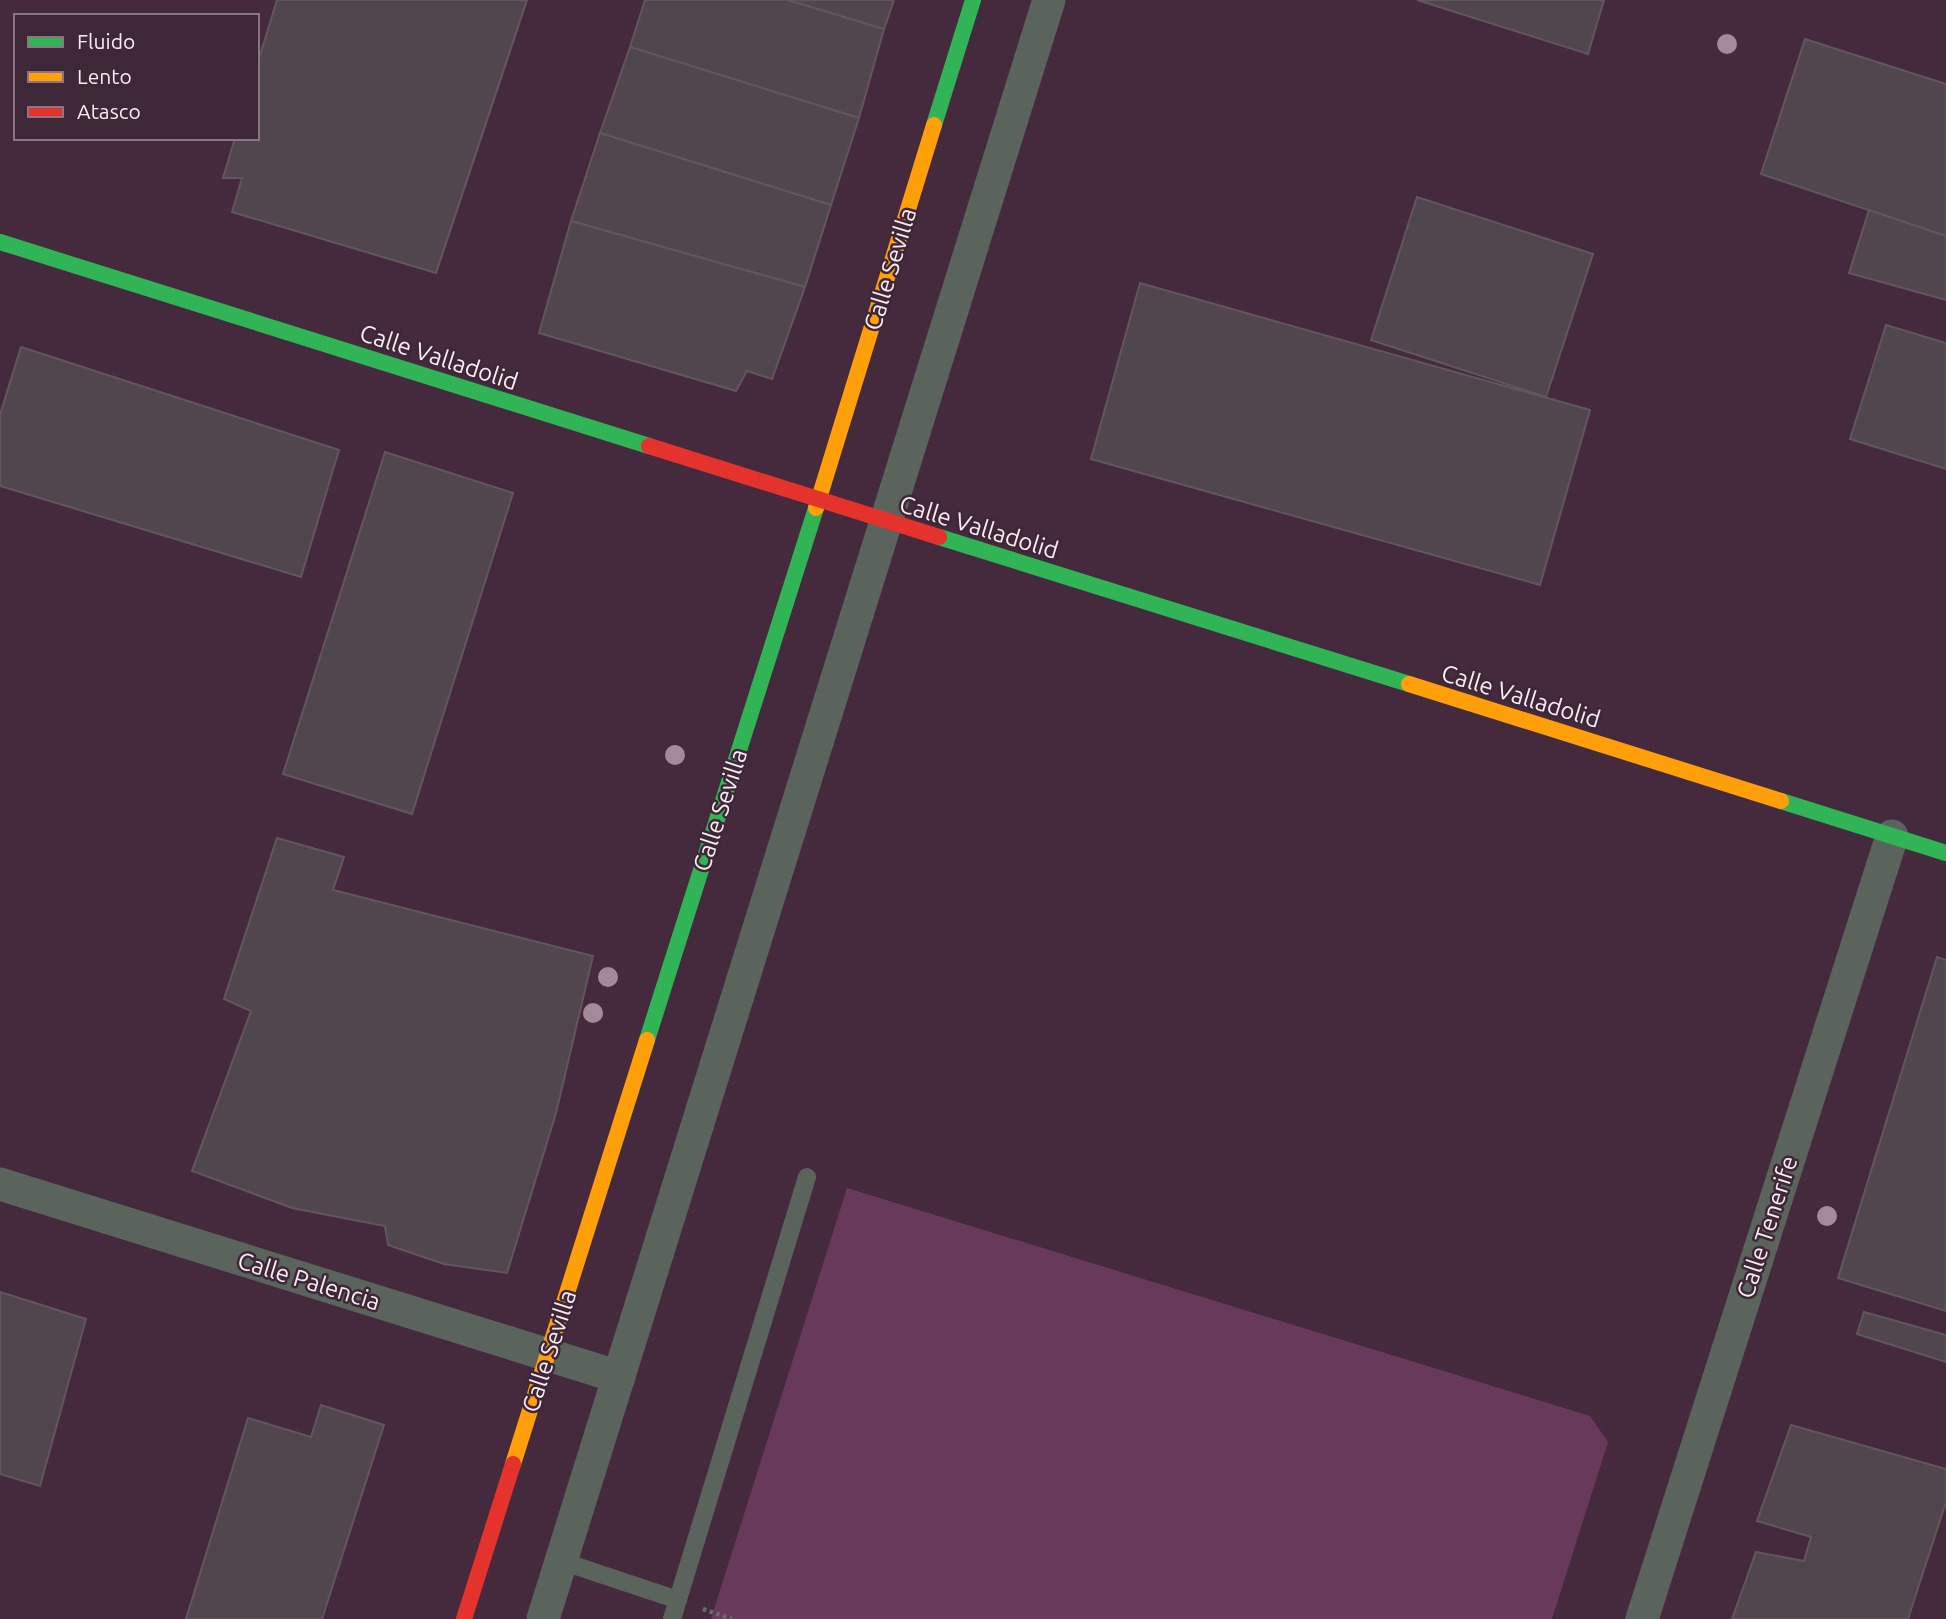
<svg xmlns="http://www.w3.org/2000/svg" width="1946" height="1619" font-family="Ubuntu,sans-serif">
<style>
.built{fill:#452a3d;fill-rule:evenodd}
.green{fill:#69395c}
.building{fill:#51464d;stroke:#61565d;stroke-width:2}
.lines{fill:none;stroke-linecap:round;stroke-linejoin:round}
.path{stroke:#676b67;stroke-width:4.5;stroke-dasharray:3.5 3.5;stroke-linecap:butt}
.lane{stroke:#5a645c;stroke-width:18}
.street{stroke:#5a645c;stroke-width:33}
.fast{stroke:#30b455;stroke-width:16}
.slow{stroke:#ff9f0a;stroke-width:16}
.jam{stroke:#e5322d;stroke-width:16}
.tree{fill:#a4899b}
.labels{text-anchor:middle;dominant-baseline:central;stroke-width:5;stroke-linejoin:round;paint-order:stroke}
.street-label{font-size:24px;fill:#f9eaf4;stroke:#3e2737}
</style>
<rect width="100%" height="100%" fill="#392c35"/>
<!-- built -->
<path class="built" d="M 0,0 L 1946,0 L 1946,1619 L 0,1619 ZM 16,16 L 257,16 L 257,138 L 16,138 Z"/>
<!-- green -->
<path class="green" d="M 847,1188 L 1590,1416 L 1608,1442 L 1552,1619 L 711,1619 Z"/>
<!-- building -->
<g class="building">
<path d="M 277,0 L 527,0 L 436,273 L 232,212 L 242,178 L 223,178 L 235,138 L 257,138 L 257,65 Z"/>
<path d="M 645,0 L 788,0 L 884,29 L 859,118 L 630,47 Z"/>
<path d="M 788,0 L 894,0 L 884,29 Z"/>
<path d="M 1417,0 L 1604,0 L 1588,54 Z"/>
<path d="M 1805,39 L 1946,84 L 1946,236 L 1761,174 Z"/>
<path d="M 630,47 L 859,118 L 831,205 L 600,133 Z"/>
<path d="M 600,133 L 831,205 L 805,287 L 571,221 Z"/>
<path d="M 1417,197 L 1593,254 L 1546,397 L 1371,340 Z"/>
<path d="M 1869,210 L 1946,236 L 1946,300 L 1849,273 Z"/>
<path d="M 571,221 L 805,287 L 772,379 L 747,371 L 736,391 L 539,333 Z"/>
<path d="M 1140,283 L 1590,410 L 1540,585 L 1091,459 Z"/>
<path d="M 1886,325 L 1946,343 L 1946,469 L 1850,439 Z"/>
<path d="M 21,347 L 339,450 L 301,577 L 0,486 L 0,415 Z"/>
<path d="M 385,452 L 513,493 L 412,814 L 283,774 Z"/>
<path d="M 277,838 L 344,857 L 333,890 L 593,956 L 556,1113 L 507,1273 L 444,1264 L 388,1245 L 385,1226 L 292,1208 L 192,1171 L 251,1011 L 224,999 Z"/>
<path d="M 1937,957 L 1946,960 L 1946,1311 L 1838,1278 Z"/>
<path d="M 0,1292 L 86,1319 L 40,1486 L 0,1474 Z"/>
<path d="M 1864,1312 L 1946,1335 L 1946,1362 L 1857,1334 Z"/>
<path d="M 321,1405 L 384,1425 L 322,1619 L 186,1619 L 248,1418 L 311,1437 Z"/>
<path d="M 1791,1425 L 1946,1469 L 1946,1502 L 1908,1619 L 1732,1619 L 1756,1552 L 1804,1561 L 1811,1537 L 1757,1521 Z"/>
</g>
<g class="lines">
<!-- path -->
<path class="path" d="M 703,1609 L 732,1619"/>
<!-- lane -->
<g class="lane">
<path d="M 561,1561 L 678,1600"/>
<path d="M 672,1619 L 807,1177"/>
</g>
<!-- street -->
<g class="street">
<path d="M 0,1184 L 619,1377"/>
<path d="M 543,1619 L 1049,0"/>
<path d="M 1642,1619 L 1892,836"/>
</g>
<!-- fast -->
<g class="fast">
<path d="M 934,125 L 973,0"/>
<path d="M 0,242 L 649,446"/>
<path d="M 939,537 L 1409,684"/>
<path d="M 1781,801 L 1946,853"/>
<path d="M 647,1040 L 816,508"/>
</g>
<!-- slow -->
<g class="slow">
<path d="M 816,508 L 934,125"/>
<path d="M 1409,684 L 1781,801"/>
<path d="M 513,1464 L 647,1040"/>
</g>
<!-- jam -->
<g class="jam">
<path d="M 649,446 L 939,537"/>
<path d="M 464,1619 L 513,1464"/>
</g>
</g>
<!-- trees -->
<g class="tree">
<circle cx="1727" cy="44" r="10"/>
<circle cx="675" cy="755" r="10"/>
<circle cx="608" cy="977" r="10"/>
<circle cx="593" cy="1013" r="10"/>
<circle cx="1827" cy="1216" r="10"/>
</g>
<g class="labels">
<!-- street labels -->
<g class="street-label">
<text transform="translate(890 269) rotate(-73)">Calle Sevilla</text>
<text transform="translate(439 357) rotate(18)">Calle Valladolid</text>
<text transform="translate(979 527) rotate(17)">Calle Valladolid</text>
<text transform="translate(1521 696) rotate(17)">Calle Valladolid</text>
<text transform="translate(720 810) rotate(-72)">Calle Sevilla</text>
<text transform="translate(1767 1227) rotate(-72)">Calle Tenerife</text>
<text transform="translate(309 1281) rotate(17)">Calle Palencia</text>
<text transform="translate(549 1351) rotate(-72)">Calle Sevilla</text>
</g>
</g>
<!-- legend -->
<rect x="14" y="14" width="245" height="126" fill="#3e2737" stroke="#897583" stroke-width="2"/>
<rect x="28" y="37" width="35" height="10" fill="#30b455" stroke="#897583" stroke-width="2"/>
<text x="77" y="49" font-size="21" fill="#f9eaf4">Fluido</text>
<rect x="28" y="72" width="35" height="10" fill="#ff9f0a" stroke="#897583" stroke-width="2"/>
<text x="77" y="84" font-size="21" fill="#f9eaf4">Lento</text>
<rect x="28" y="107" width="35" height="10" fill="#e5322d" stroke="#897583" stroke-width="2"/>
<text x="77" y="119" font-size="21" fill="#f9eaf4">Atasco</text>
</svg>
